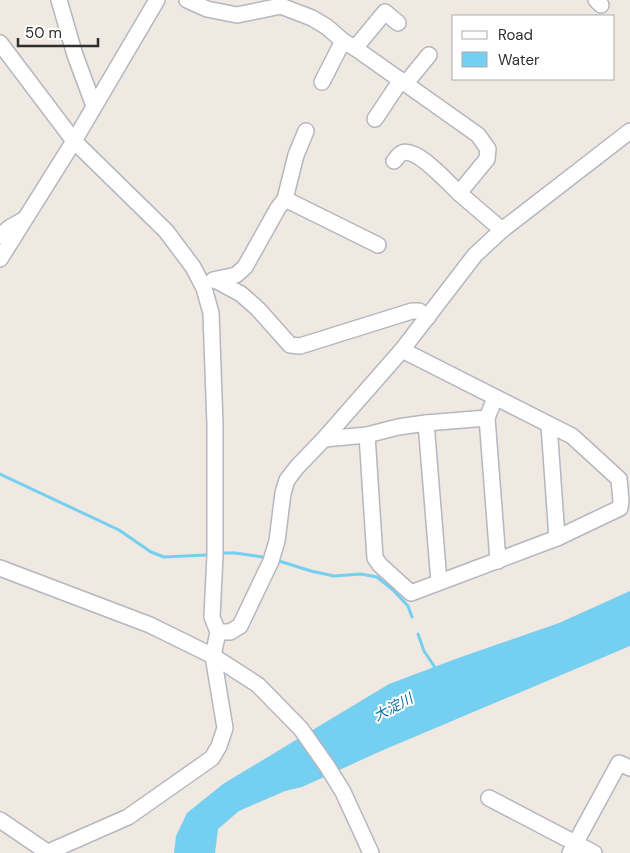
<svg xmlns="http://www.w3.org/2000/svg" width="630" height="853" font-family="'DM Sans','Noto Sans JP',sans-serif">
<style>
.water{fill:#75cff0}
.lines{fill:none;stroke-linecap:round;stroke-linejoin:round}
.stream{stroke:#75cff0;stroke-width:3}
.minor-casing{stroke:#b4b7c1;stroke-width:18}
.minor{stroke:#fff;stroke-width:15}
.labels{text-anchor:middle;dominant-baseline:central;stroke-width:4;stroke-linejoin:round;paint-order:stroke}
.water-label{font-size:14px;font-style:italic;fill:#0d6fa3;stroke:#fff}
</style>
<rect width="100%" height="100%" fill="#efe9e1"/>
<!-- water -->
<path class="water" d="M 630,591 L 630,646 L 381,751 L 302,787 L 285,791 L 239,811 L 218,829 L 215,853 L 174,853 L 176,836 L 187,813 L 223,784 L 389,684 L 461,657 L 559,623 Z"/>
<g class="lines">
<!-- stream -->
<g class="stream">
<path d="M 0,474 L 119,530 L 151,552 L 164,557 L 206,555"/>
<path d="M 225,553 L 235,553 L 263,557"/>
<path d="M 279,561 L 311,571 L 334,576 L 361,574 L 377,577 L 393,590 L 408,606 L 412,617"/>
<path d="M 418,634 L 424,651 L 436,669"/>
</g>
<!-- minor casing -->
<g class="minor-casing">
<g id="minor">
<path d="M 59,0 L 75,55 L 94,106"/>
<path d="M 187,0 L 207,9 L 237,15 L 281,6 L 312,18 L 327,27 L 343,41 L 355,48 L 478,135 L 488,149 L 487,159 L 459,193 L 502,230"/>
<path d="M 596,0 L 601,5"/>
<path d="M 0,43 L 74,141 L 166,231 L 193,267 L 204,288 L 211,313 L 215,425 L 215,555 L 212,617 L 218,632 L 213,656 L 225,728 L 219,746 L 212,758 L 128,817 L 46,853"/>
<path d="M 355,48 L 385,12 L 398,23"/>
<path d="M 322,82 L 343,41"/>
<path d="M 406,83 L 429,55"/>
<path d="M 375,119 L 401,80"/>
<path d="M 394,161 C 396,159 399,154 402,153 C 417,147 448,183 459,193"/>
<path d="M 285,199 L 378,245"/>
<path d="M 0,236 L 9,228 L 23,220"/>
<path d="M 0,259 L 74,141 L 157,0"/>
<path d="M 213,280 L 236,275 L 245,267 L 278,208 L 285,199 L 296,155 L 306,131"/>
<path d="M 217,281 L 241,294 L 258,309 L 290,345 L 300,346 L 412,311 L 419,311 L 428,317"/>
<path d="M 495,398 L 487,418 L 498,561"/>
<path d="M 426,423 L 439,582"/>
<path d="M 549,425 L 557,538"/>
<path d="M 367,435 L 375,558 L 380,565 L 411,593 L 557,538 L 620,508 L 621,501 L 619,479 L 572,436 L 402,350"/>
<path d="M 324,439 L 367,435 L 398,427 L 426,423 L 487,418"/>
<path d="M 0,568 L 150,625 L 213,656 L 258,685 L 301,729 L 327,766 L 343,792 L 371,853"/>
<path d="M 218,632 L 230,632 L 240,626 L 271,561 L 277,541 L 283,493 L 287,480 L 297,467 L 324,439 L 402,350 L 475,255 L 502,230 L 630,131"/>
<path d="M 489,798 L 594,853"/>
<path d="M 0,820 L 47,852"/>
<path d="M 570,853 L 619,763 L 630,768"/>
</g>
</g>
<!-- minor -->
<use href="#minor" class="minor"/>
</g>
<g class="labels">
<!-- water labels -->
<g class="water-label">
<text transform="translate(393 707) rotate(-28)">大淀川</text>
</g>
</g>
<!-- legend -->
<rect x="452" y="15" width="162" height="65" fill="#ffffff" stroke="#ababab"/>
<rect x="462" y="31" width="25" height="8" fill="#ffffff" stroke="#ababab"/>
<text x="498" y="40" font-size="15" fill="#2e2e2e">Road</text>
<rect x="462" y="52" width="25" height="15" fill="#75cff0" stroke="#ababab"/>
<text x="498" y="65" font-size="15" fill="#2e2e2e">Water</text>
<!-- scale -->
<path d="M18 38v8h80v-8" fill="none" stroke="#2e2e2e" stroke-width="2.5"/>
<text x="25" y="38" font-size="15" fill="#2e2e2e" stroke="#ffffff" stroke-width="4" paint-order="stroke">50 m</text>
</svg>
